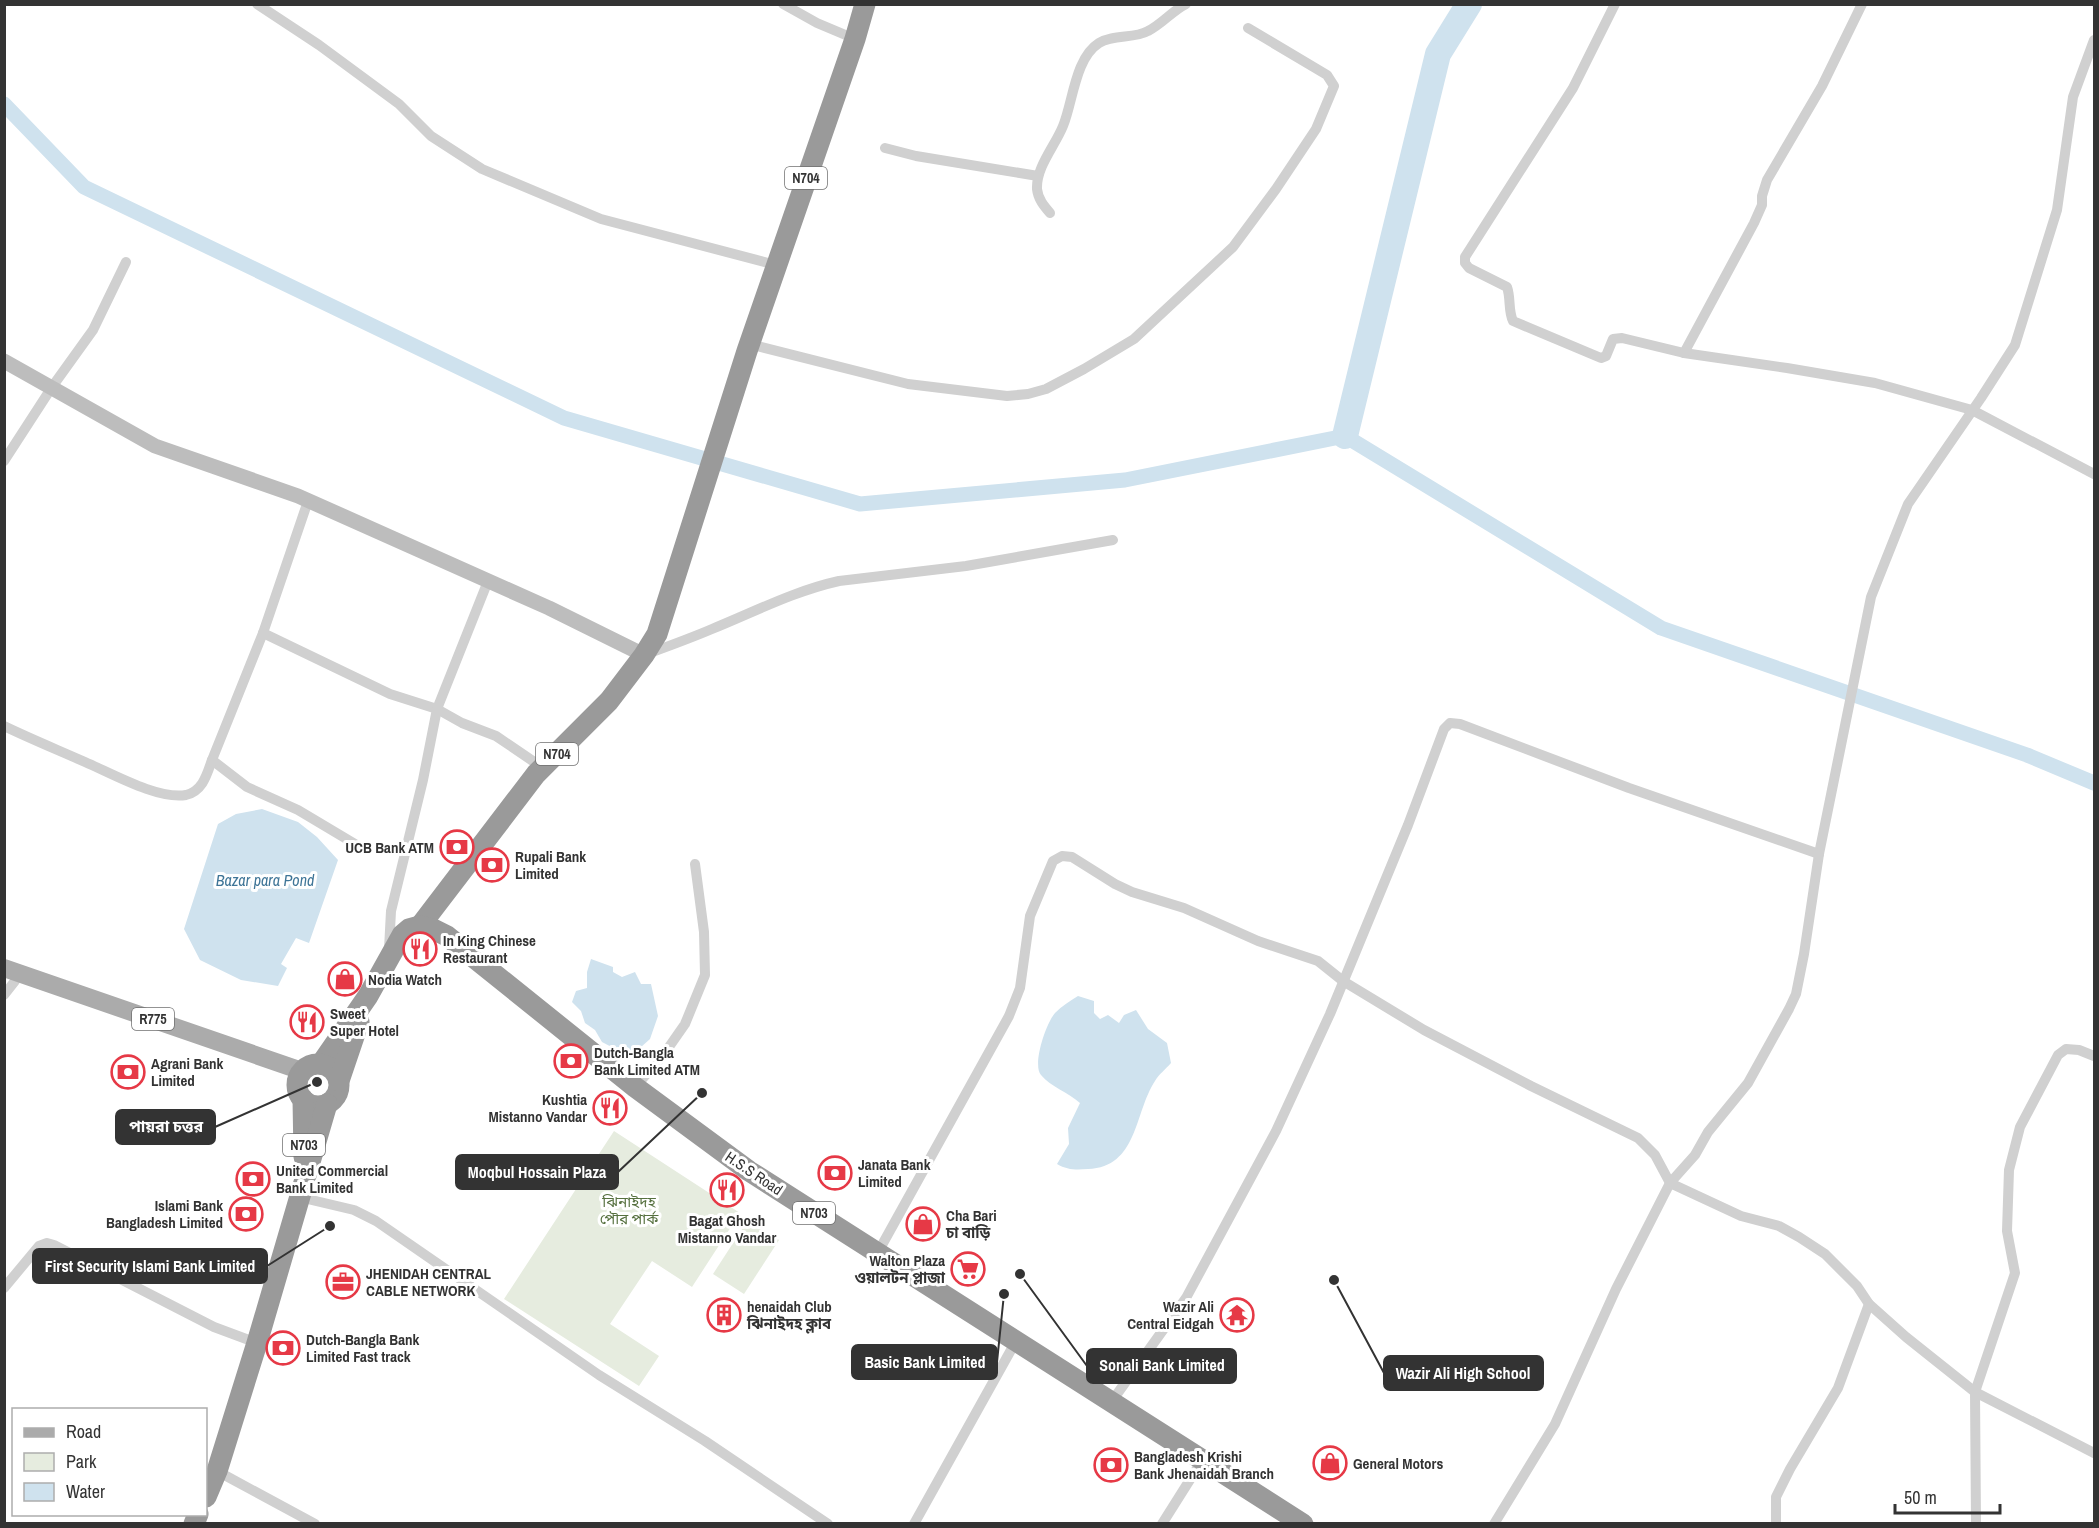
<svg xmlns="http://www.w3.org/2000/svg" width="2099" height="1528" font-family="'Archivo Narrow','Noto Sans Bengali',sans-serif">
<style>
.green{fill:#e6ecdf}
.water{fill:#cfe2ee}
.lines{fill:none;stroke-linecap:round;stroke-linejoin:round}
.canal{stroke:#cfe2ee;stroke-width:15}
.river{stroke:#cfe2ee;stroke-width:26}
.street{stroke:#d0d0d0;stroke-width:10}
.secondary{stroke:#bdbdbd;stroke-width:15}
.primary{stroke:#ababab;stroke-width:18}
.highway{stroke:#9a9a9a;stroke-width:21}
.labels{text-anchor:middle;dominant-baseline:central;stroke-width:6;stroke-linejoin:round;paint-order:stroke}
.shield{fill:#fff;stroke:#707070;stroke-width:1.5}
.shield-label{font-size:14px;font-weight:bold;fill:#333}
.poi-label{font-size:15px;font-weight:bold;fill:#333;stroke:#fff;text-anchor:start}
.street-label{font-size:15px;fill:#333;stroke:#fff}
.park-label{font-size:15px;fill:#56703f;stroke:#fff}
.water-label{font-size:16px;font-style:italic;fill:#3f7597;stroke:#fff}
.leader{fill:none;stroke:#333;stroke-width:2}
.callout-dot{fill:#333;stroke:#fff;stroke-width:2}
.callout{fill:#333;stroke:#333;stroke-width:2}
.callout-label{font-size:16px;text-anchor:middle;font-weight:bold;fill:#fff}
</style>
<rect width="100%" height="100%" fill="#fff"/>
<!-- green -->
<g class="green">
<path d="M 614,1131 L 740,1213 L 692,1287 L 652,1261 L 610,1324 L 659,1356 L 639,1386 L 504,1299 Z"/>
<path d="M 748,1220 L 779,1240 L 744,1294 L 713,1274 Z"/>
</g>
<!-- water -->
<g class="water">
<path d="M 262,809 L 298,822 L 317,837 L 338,860 L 309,943 L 296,938 L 281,964 L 287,968 L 278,986 L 241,980 L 200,960 L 184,929 L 218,824 L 236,814 Z"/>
<path d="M 591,959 L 613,967 L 613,972 L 622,977 L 635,972 L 641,984 L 651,984 L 658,1016 L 650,1039 L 632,1055 L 621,1052 L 602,1042 L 595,1030 L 585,1023 L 581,1011 L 572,1002 L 576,991 L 587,988 L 587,972 Z"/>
<path d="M 1078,996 L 1094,1001 L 1094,1013 L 1100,1019 L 1108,1015 L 1119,1023 L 1124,1015 L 1136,1010 L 1148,1029 L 1167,1043 L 1171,1063 C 1166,1069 1159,1074 1155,1081 C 1134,1113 1138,1167 1088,1169 C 1076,1170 1067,1170 1057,1164 L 1069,1144 L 1068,1128 L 1080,1103 C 1068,1092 1051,1087 1041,1075 C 1032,1065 1046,1023 1055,1013 C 1062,1006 1070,1001 1078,996 Z"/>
</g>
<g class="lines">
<!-- canal -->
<path class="canal" d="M 4,104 L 84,187 L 564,418 L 860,504 L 1125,480 L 1345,436 L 1661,628 L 2027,755 L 2094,783"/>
<!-- river -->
<path class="river" d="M 1345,436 L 1438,54 L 1469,4"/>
<!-- street -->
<g class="street">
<path d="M 257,4 L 319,45 L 399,104 L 431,136 L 482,169 L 601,219 L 776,265"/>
<path d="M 783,4 L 817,23 L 855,39"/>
<path d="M 1615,4 L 1573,88 L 1465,257 L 1465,263 L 1469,268 L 1507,287 C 1511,298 1508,311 1513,321 L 1601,358 L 1606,356 L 1613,339 L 1622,338 L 1684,353 L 1787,368 L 1875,383 L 1972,410 L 2094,474"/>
<path d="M 885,148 L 916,156 L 1038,176"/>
<path d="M 1050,213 C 1044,206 1038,199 1037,189 C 1036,167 1055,146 1063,126 C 1073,102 1075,58 1099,43 C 1114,34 1134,39 1148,31 C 1162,24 1172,11 1186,4"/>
<path d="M 749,344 L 908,384 L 1007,396 L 1028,394 L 1046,389 L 1084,369 L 1134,339 L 1233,247 L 1276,189 L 1316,129 L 1334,86 L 1327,75 L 1248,28"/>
<path d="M 1684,353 L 1754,223 L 1762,205 L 1762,196 L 1767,180 L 1822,86 L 1862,4"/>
<path d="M 4,461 L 52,387 L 93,330 L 126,262"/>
<path d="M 308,501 L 263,633 L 212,760 L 247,787 L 298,810 L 355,844"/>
<path d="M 263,633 L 390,694 L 437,709 L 462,723 L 496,736 L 543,768"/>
<path d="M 647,654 C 669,646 691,638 712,629 C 754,612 794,591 839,581 L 966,566 L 1113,540"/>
<path d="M 4,726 C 31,739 58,750 85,762 C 111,773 158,800 186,795 C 203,791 207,774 212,760"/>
<path d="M 389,949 L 391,911 L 423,780 L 437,709 L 488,581"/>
<path d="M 4,995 L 15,981"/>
<path d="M 635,1087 L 662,1057 L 685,1024 L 705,975 L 704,932 L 695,864"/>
<path d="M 299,1197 L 354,1210 L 376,1221 L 599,1375 L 705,1441 L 828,1524"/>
<path d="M 877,1254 L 1009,1016 L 1020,988 L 1030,916 L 1053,861 L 1062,856 L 1072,857 L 1115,884 L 1132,892 L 1184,908 L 1258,941 L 1318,961 L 1343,981 L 1424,1030 L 1531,1086 L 1638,1138 L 1655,1155 L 1670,1183 L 1695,1155 L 1708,1132 L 1748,1083 L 1789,1009 L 1796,994 L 1804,954 L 1819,854 L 1871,597 L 1908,504 L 1981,398 L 2015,345 L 2057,210 L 2073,97 L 2094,40"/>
<path d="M 4,1288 L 39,1246 L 47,1243 L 54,1245 L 214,1327 L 257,1343"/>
<path d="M 1112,1401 L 1186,1298 L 1276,1131 L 1330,1014 L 1408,825 L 1444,729 L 1450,723 L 1460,724 L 1629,788 L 1819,854"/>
<path d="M 217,1471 L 315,1524"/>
<path d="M 914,1524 L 1016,1341"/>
<path d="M 1162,1524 L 1203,1459"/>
<path d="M 1494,1524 L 1555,1424 L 1616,1289 L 1670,1183 L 1741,1216 L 1779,1226 L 1799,1237 L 1825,1254 L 1857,1286 L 1869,1304 L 1906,1337 L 1975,1392 L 2094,1453"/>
<path d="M 1776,1524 L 1776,1497 L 1790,1469 L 1838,1388 L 1869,1304"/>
<path d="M 1976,1524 L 1975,1392 L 2015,1273 L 2007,1231 L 2009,1170 L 2020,1127 L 2058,1055 L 2066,1049 L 2079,1050 L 2094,1056"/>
</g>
<!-- secondary -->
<path class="secondary" d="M 4,361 L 155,446 L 298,496 L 549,608 L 644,655"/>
<!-- primary -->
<path class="primary" d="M 4,968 L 302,1071"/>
<!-- highway -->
<g class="highway">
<path d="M 420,926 L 536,774 L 609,701 L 644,655 L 657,634 L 747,351 L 855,39 L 865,4"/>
<path d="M 321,1064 L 368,996 L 402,935 L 409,929 L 420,926 L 433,929 L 447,936 L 635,1087 L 749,1171 L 1303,1524"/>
<circle cx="318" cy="1085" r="21"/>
<path d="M 339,1081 L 359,1022"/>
<path d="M 303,1099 L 304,1157"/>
<path d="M 206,1497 L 217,1471 L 257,1343 L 327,1104"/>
<path d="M 194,1524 L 198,1514"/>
</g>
</g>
<!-- icons -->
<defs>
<g id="bank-ring" transform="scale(1.725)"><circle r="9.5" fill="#fff" stroke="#e63946" stroke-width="1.5"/><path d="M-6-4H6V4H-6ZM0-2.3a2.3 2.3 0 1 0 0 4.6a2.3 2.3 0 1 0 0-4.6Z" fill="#e63946"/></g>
<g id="restaurant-ring" transform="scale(1.725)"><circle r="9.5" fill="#fff" stroke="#e63946" stroke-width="1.5"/><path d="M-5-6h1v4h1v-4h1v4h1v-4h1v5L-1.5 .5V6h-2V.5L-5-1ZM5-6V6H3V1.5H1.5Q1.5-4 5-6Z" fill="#e63946"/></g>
<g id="shop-ring" transform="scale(1.725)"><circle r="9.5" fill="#fff" stroke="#e63946" stroke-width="1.5"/><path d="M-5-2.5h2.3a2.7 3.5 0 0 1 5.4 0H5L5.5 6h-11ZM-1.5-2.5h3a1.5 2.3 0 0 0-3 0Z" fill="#e63946"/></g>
<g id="supermarket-ring" transform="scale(1.725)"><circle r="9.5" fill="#fff" stroke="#e63946" stroke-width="1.5"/><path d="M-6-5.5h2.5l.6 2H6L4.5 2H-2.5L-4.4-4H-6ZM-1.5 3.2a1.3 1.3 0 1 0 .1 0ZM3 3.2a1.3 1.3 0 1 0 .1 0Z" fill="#e63946"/></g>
<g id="office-ring" transform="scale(1.725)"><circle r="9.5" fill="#fff" stroke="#e63946" stroke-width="1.5"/><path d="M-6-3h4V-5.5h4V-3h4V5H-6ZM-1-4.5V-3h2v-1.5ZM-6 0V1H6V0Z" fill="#e63946"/></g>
<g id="building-ring" transform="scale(1.725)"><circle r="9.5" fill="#fff" stroke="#e63946" stroke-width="1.5"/><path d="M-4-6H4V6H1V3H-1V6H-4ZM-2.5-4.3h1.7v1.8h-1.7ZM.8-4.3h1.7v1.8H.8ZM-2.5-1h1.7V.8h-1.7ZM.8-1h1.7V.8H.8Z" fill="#e63946"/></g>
<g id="temple-ring" transform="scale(1.725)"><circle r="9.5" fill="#fff" stroke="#e63946" stroke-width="1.5"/><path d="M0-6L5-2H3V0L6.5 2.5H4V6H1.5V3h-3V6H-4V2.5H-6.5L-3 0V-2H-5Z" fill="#e63946"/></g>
</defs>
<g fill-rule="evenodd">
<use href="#bank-ring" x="457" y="847"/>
<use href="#bank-ring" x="492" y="865"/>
<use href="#restaurant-ring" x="420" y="949"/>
<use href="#shop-ring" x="345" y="979"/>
<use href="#restaurant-ring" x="307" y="1022"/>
<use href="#bank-ring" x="571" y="1061"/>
<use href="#bank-ring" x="128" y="1072"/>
<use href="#restaurant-ring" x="610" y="1108"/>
<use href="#bank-ring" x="835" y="1173"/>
<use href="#bank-ring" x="253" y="1179"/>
<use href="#restaurant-ring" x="727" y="1190"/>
<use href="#bank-ring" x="246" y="1214"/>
<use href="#shop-ring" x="923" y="1224"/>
<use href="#supermarket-ring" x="968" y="1269"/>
<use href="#office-ring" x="343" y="1282"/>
<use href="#building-ring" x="724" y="1315"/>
<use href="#temple-ring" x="1237" y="1315"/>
<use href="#bank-ring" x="283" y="1348"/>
<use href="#shop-ring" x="1330" y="1463"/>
<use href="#bank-ring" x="1111" y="1465"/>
</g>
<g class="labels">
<!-- shield labels -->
<g class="shield">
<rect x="785" y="167" width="42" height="22" rx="4.5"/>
<rect x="536" y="743" width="42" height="22" rx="4.5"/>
<rect x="132" y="1008" width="42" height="22" rx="4.5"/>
<rect x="283" y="1134" width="42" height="22" rx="4.5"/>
<rect x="793" y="1202" width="42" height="22" rx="4.5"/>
</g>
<g class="shield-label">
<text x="806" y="178">N704</text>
<text x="557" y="754">N704</text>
<text x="153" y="1019">R775</text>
<text x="304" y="1145">N703</text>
<text x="814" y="1213">N703</text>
</g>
<!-- poi labels -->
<g class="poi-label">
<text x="434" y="847" text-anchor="end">UCB Bank ATM</text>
<text x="515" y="856">Rupali Bank<tspan x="515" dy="17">Limited</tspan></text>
<text x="443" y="940">In King Chinese<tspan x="443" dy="17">Restaurant</tspan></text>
<text x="368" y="979">Nodia Watch</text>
<text x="330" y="1013">Sweet<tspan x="330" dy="17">Super Hotel</tspan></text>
<text x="594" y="1052">Dutch-Bangla<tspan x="594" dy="17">Bank Limited ATM</tspan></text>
<text x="151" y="1063">Agrani Bank<tspan x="151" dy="17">Limited</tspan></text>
<text x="587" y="1099" text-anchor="end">Kushtia<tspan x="587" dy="17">Mistanno Vandar</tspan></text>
<text x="858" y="1164">Janata Bank<tspan x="858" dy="17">Limited</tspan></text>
<text x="276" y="1170">United Commercial<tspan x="276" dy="17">Bank Limited</tspan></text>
<text x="223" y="1205" text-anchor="end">Islami Bank<tspan x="223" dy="17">Bangladesh Limited</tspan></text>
<text x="946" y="1215">Cha Bari<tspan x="946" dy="17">চা বাড়ি</tspan></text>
<text x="727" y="1220" text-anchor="middle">Bagat Ghosh<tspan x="727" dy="17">Mistanno Vandar</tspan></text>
<text x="945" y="1260" text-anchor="end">Walton Plaza<tspan x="945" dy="17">ওয়ালটন প্লাজা</tspan></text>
<text x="366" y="1273">JHENIDAH CENTRAL<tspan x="366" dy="17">CABLE NETWORK</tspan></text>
<text x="747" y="1306">henaidah Club<tspan x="747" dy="17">ঝিনাইদহ ক্লাব</tspan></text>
<text x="1214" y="1306" text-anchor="end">Wazir Ali<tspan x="1214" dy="17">Central Eidgah</tspan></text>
<text x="306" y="1339">Dutch-Bangla Bank<tspan x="306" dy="17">Limited Fast track</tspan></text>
<text x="1134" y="1456">Bangladesh Krishi<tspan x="1134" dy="17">Bank Jhenaidah Branch</tspan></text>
<text x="1353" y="1463">General Motors</text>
</g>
<!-- street labels -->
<g class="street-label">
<text transform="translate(754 1173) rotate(34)">H.S.S Road</text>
</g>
<!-- park labels -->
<g class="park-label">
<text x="629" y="1201">ঝিনাইদহ<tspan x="629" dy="17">পৌর পার্ক</tspan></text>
</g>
<!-- water labels -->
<g class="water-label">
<text x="265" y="880">Bazar para Pond</text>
</g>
</g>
<!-- callouts -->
<path class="leader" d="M317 1082L215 1127M702 1093L618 1172M330 1226L267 1266M1004 1294L997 1362M1020 1274L1087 1366M1334 1280L1384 1373"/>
<g class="callout-dot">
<circle cx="317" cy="1082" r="6"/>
<circle cx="702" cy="1093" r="6"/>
<circle cx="330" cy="1226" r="6"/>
<circle cx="1004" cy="1294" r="6"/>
<circle cx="1020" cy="1274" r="6"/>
<circle cx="1334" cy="1280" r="6"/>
</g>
<g class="callout">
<rect x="116" y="1110" width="99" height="34" rx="6"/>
<rect x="456" y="1155" width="162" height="34" rx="6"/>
<rect x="33" y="1249" width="234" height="34" rx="6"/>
<rect x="852" y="1345" width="145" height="34" rx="6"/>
<rect x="1087" y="1349" width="149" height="34" rx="6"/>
<rect x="1384" y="1356" width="159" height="34" rx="6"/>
</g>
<g class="callout-label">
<text x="166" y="1132">পায়রা চত্তর</text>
<text x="537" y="1178">Moqbul Hossain Plaza</text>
<text x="150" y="1272">First Security Islami Bank Limited</text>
<text x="925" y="1368">Basic Bank Limited</text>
<text x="1162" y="1371">Sonali Bank Limited</text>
<text x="1463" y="1379">Wazir Ali High School</text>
</g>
<!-- border -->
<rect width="2099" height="1528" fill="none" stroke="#333333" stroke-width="12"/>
<!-- legend -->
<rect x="12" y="1408" width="195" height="108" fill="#ffffff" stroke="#adadad" stroke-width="1.5"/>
<rect x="24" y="1428" width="30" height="9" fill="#ababab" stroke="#adadad" stroke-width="1.5"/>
<text x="66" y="1438" font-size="18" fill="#333333">Road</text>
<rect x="24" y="1453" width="30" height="18" fill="#e6ecdf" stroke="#adadad" stroke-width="1.5"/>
<text x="66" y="1468" font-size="18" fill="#333333">Park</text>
<rect x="24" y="1483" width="30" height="18" fill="#cfe2ee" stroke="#adadad" stroke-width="1.5"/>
<text x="66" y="1498" font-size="18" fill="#333333">Water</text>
<!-- scale -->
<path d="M1895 1504v9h105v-9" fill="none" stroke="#333333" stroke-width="3"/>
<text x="1904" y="1504" font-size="18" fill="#333333" stroke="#ffffff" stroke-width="4.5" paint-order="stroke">50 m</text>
</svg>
